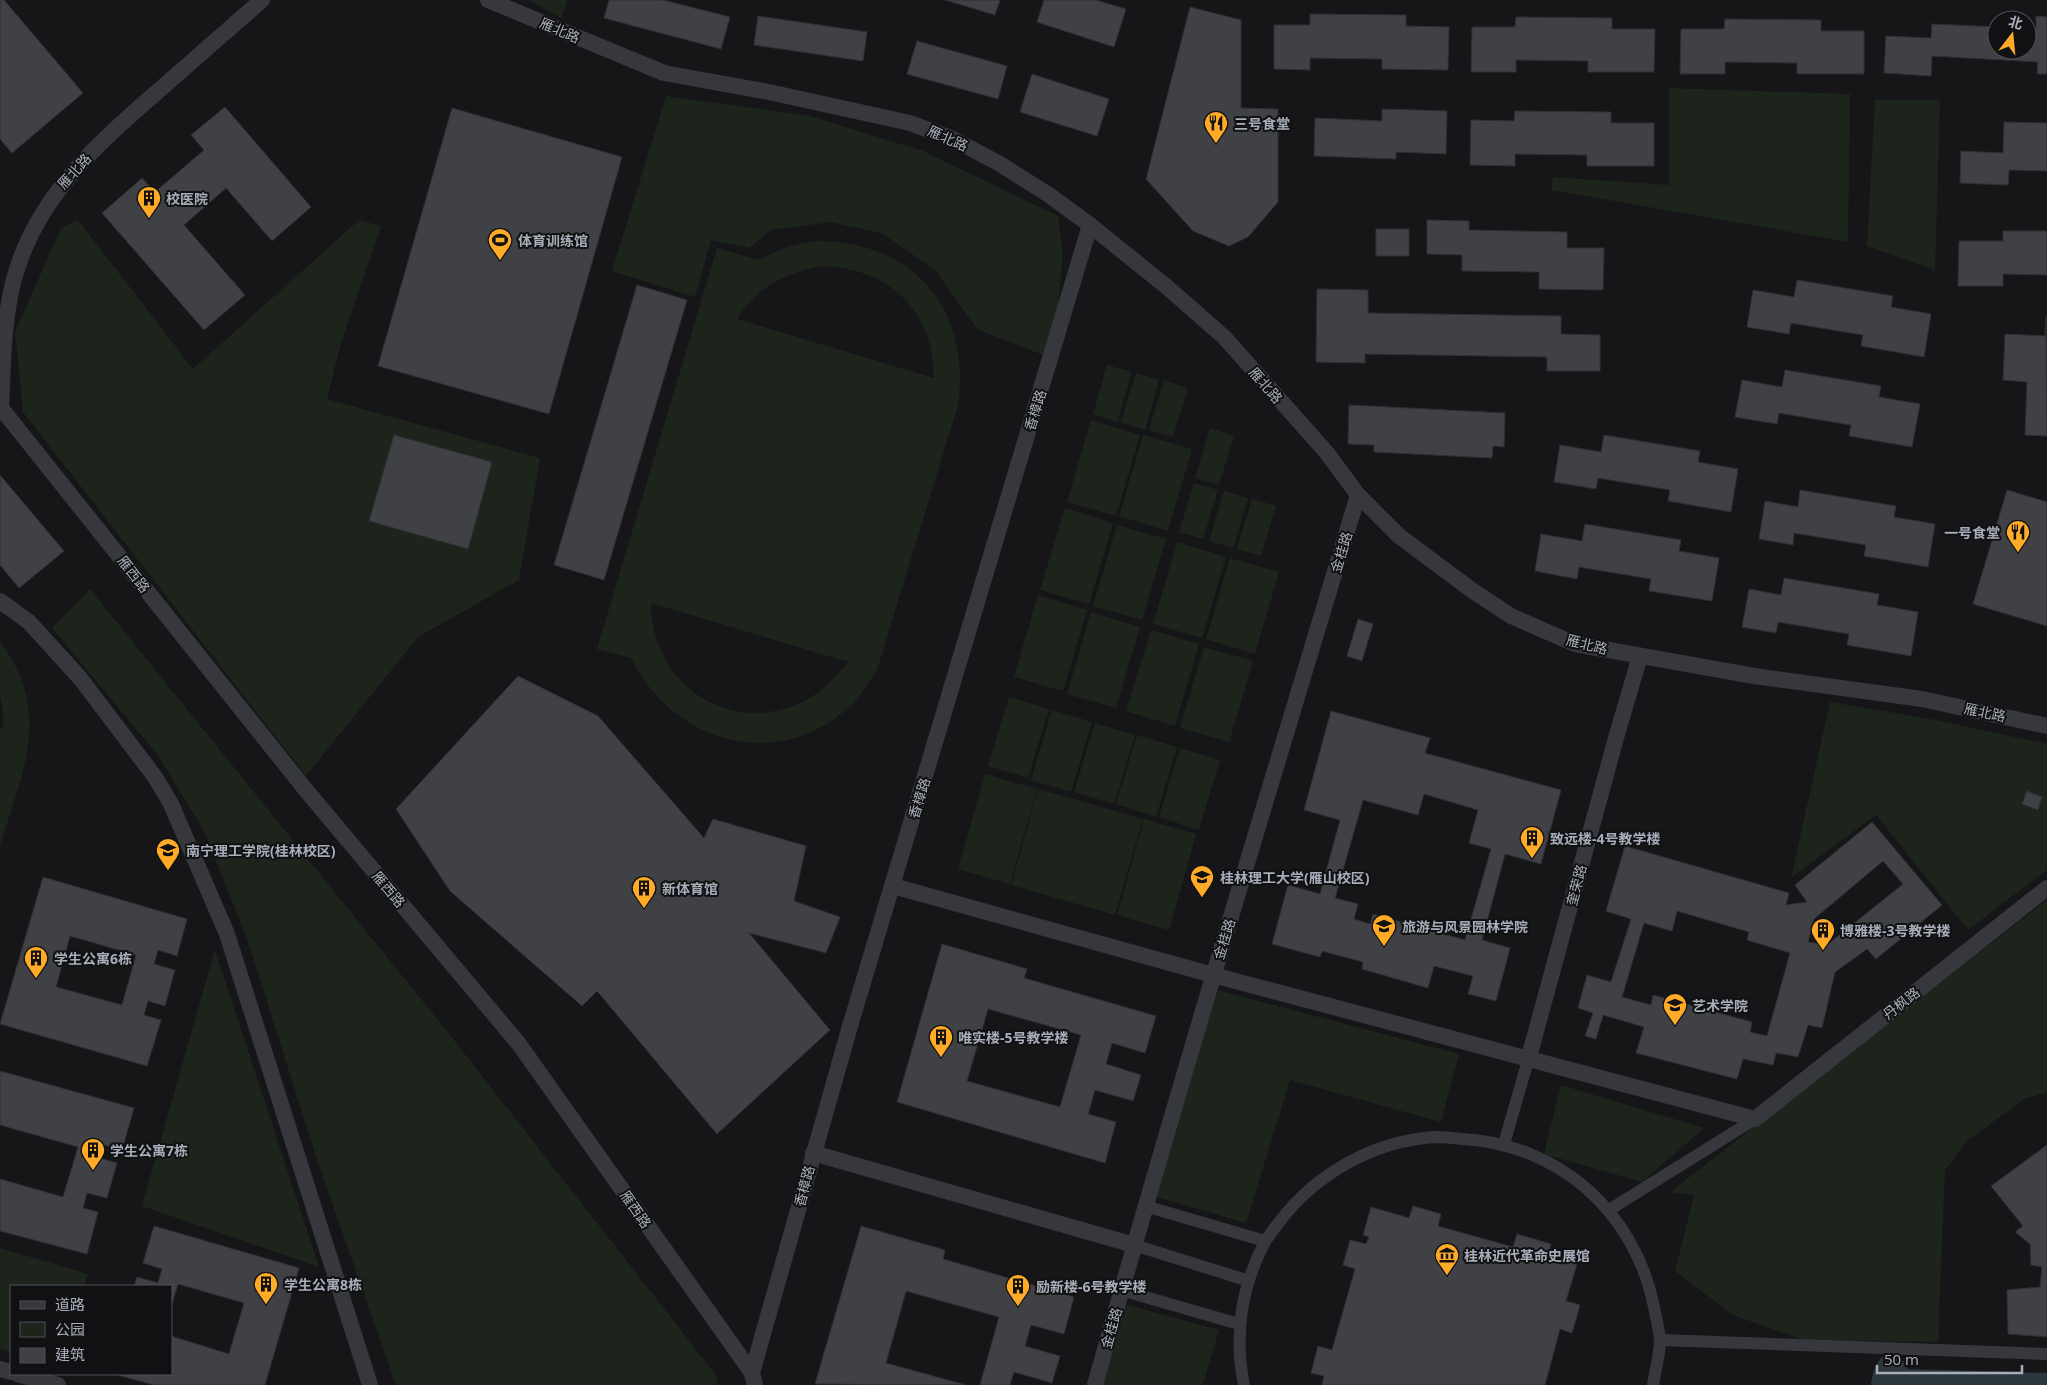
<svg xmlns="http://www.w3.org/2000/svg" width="2047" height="1385" font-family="'Open Sans','Noto Sans SC',sans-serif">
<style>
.green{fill:#1c241c;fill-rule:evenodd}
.water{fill:#2b363d}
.building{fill:#404145;stroke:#303034;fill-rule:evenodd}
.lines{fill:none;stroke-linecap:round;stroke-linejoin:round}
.pedestrian{stroke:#37383e;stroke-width:12}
.minor{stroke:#37383e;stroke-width:16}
.labels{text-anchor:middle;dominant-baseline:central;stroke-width:4;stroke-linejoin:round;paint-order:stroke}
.street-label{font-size:14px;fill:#a7aeb9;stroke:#111113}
.poi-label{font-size:14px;font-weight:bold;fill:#a7aeb9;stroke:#111113;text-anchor:start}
</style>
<rect width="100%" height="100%" fill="#161618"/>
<!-- green -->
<g class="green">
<path d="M 528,0 L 567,0 L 562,18 Z"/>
<path d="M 1669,88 L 1850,94 L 1848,242 L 1551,190 L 1553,177 L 1669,185 Z"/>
<path d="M 666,96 L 810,116 L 923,151 L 1058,216 L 1063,256 L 1058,308 L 1043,355 L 977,329 L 935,270 L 883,234 L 832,222 L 771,230 L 749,248 L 711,240 L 695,297 L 612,271 Z"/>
<path d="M 1875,100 L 1940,100 L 1935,270 L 1867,246 Z"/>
<path d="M 78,220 L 193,369 L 359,220 L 381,226 L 341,343 L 327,399 L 540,458 L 519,580 L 418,637 L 306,776 L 23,412 L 15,332 L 61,228 Z"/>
<path d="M 817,241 C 913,241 972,309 958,405 L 877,670 C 869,682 862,694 852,704 C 780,774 673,744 631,658 L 597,649 L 717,248 L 758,260 C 778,250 795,244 817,241 ZM 823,266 C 889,269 934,310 934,378 L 737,319 C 757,287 786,272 823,266 ZM 651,603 L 848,662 C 833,680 818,696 796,705 C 722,734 651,679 651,603 Z"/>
<path d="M 1107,365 L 1132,372 L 1117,422 L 1093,414 Z"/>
<path d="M 1136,373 L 1159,380 L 1145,430 L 1121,422 Z"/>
<path d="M 1164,380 L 1188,388 L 1173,437 L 1149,430 Z"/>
<path d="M 1091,420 L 1140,435 L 1116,516 L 1067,502 Z"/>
<path d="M 1210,428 L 1234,436 L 1219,485 L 1195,478 Z"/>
<path d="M 1143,435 L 1192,449 L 1168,531 L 1119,516 Z"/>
<path d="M 1194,483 L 1218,490 L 1203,539 L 1179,532 Z"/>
<path d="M 1224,491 L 1248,498 L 1233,548 L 1209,541 Z"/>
<path d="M 1252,499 L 1276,506 L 1261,556 L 1237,549 Z"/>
<path d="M 1065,508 L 1113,523 L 1089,604 L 1040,590 Z"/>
<path d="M 1117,525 L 1166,539 L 1142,620 L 1093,606 Z"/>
<path d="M 1177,542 L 1226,557 L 1202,638 L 1153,624 Z"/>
<path d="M 1230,558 L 1279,572 L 1255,654 L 1206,639 Z"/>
<path d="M 90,589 L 450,1035 L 716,1375 L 718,1385 L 396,1385 L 318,1163 L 248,941 L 203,829 L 156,753 L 52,628 Z"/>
<path d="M 1038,595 L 1087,610 L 1063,691 L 1014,677 Z"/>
<path d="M 1091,612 L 1140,627 L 1116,708 L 1067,694 Z"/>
<path d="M 1151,630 L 1199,644 L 1175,726 L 1126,711 Z"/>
<path d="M 0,641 C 53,714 23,769 0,846 L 0,729 L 3,729 L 3,710 L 0,696 Z"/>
<path d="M 1204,647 L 1253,661 L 1229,742 L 1180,728 Z"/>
<path d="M 1009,697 L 1049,709 L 1028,778 L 988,766 Z"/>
<path d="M 1830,702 L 1936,720 L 2047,744 L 2047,870 L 1968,930 L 1876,815 L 1791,878 Z"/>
<path d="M 1052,710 L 1092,722 L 1071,792 L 1031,780 Z"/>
<path d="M 1095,723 L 1135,735 L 1114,804 L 1074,792 Z"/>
<path d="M 1137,735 L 1177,747 L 1156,817 L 1116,804 Z"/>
<path d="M 1180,748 L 1220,760 L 1199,830 L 1159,817 Z"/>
<path d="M 985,774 L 1037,789 L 1010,884 L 958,869 Z"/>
<path d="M 1038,789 L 1143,819 L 1115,915 L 1011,885 Z"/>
<path d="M 1144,819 L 1196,834 L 1169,930 L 1117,915 Z"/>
<path d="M 2047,900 L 2047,1092 L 2024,1099 L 1967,1141 L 1945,1170 L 1938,1342 L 1804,1340 L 1733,1315 L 1675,1271 L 1694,1195 L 1670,1192 Z"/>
<path d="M 215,950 L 319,1267 L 142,1206 Z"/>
<path d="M 1217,990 L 1459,1054 L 1441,1122 L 1290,1080 L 1246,1223 L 1154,1196 Z"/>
<path d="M 1561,1085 L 1704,1128 L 1642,1182 L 1544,1154 Z"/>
<path d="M 0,1248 L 88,1274 L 84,1286 L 11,1286 L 11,1352 L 0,1349 Z"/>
<path d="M 1124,1304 L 1219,1330 L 1203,1385 L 1102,1385 Z"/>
</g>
<!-- water -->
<path class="water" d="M 1893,1353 L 1900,1357 L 1908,1369 L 2047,1373 L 2047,1385 L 1871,1385 C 1873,1371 1877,1354 1893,1353 Z"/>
<!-- building -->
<g class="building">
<path d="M 0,0 L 4,0 L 83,93 L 12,153 L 0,139 Z"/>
<path d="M 609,0 L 663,0 L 730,17 L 721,49 L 604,18 Z"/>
<path d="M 945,0 L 1000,0 L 995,15 Z"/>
<path d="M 1044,0 L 1096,0 L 1126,9 L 1114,47 L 1037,22 Z"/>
<path d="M 1190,7 L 1241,20 L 1241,108 L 1278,109 L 1278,202 L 1248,237 L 1229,246 L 1193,231 L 1146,179 Z"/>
<path d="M 1310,14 L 1406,15 L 1406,26 L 1449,27 L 1448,70 L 1382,69 L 1382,59 L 1310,58 L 1310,70 L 1274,69 L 1274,25 L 1310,25 Z"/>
<path d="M 758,16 L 867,32 L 863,61 L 754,45 Z"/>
<path d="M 2036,16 L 2047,17 L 2047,74 L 2037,74 L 2038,62 L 1932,56 L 1931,76 L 1884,73 L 1886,36 L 1931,38 L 1932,24 L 1997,27 L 1997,50 L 2027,50 L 2027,29 L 2036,29 Z"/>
<path d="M 1516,17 L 1612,18 L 1612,29 L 1655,29 L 1654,72 L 1588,72 L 1588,61 L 1516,60 L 1516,72 L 1471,72 L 1472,27 L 1515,27 Z"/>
<path d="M 1725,19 L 1821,20 L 1821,31 L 1864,31 L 1864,74 L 1797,74 L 1797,63 L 1725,62 L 1725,74 L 1680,74 L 1681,29 L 1724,29 Z"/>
<path d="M 917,41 L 1007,66 L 998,99 L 907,74 Z"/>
<path d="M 1032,74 L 1109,99 L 1097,136 L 1020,112 Z"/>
<path d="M 225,107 L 311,207 L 272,241 L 226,188 L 184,225 L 245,295 L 204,330 L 102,213 L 142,178 L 155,192 L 204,150 L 191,135 Z"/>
<path d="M 452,108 L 622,157 L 549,414 L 378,366 Z"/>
<path d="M 1382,109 L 1447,111 L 1446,154 L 1396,152 L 1396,159 L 1314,156 L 1315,118 L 1382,121 Z"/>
<path d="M 1515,111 L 1611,112 L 1611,123 L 1654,123 L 1654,166 L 1587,166 L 1587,155 L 1515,154 L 1515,166 L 1470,165 L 1471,120 L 1514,121 Z"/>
<path d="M 2004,122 L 2047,123 L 2047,171 L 2009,170 L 2008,185 L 1960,183 L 1961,151 L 2003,153 Z"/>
<path d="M 1427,220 L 1469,221 L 1469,230 L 1567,232 L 1567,248 L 1604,248 L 1603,290 L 1539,289 L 1539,272 L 1462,271 L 1462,255 L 1427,254 Z"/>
<rect x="1376" y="229" width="33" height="27"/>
<path d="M 2003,231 L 2047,231 L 2047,275 L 2003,274 L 2003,286 L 1958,286 L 1959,241 L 2003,241 Z"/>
<path d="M 1797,280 L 1893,296 L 1891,307 L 1931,314 L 1924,357 L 1861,346 L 1863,335 L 1791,323 L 1789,334 L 1747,327 L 1753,290 L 1794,297 Z"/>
<path d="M 637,285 L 687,300 L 604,580 L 554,565 Z"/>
<path d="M 1317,289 L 1368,290 L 1368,313 L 1561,316 L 1561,334 L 1600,335 L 1600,371 L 1547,371 L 1547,357 L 1365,354 L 1365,363 L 1316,362 Z"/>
<path d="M 2046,316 L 2047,436 L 2025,435 L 2027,382 L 2003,380 L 2005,334 L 2045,336 Z"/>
<path d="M 1785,370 L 1881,386 L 1879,397 L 1920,404 L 1912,447 L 1849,436 L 1851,425 L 1779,413 L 1777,424 L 1735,417 L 1742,380 L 1782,387 Z"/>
<path d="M 1349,405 L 1505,413 L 1504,447 L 1493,446 L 1492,458 L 1374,452 L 1374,445 L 1348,444 Z"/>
<path d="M 394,435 L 492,462 L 468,549 L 369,521 Z"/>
<path d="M 1604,435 L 1700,451 L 1698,462 L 1738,469 L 1731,512 L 1668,501 L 1670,490 L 1598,478 L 1596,489 L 1554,482 L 1560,445 L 1601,452 Z"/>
<path d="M 0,475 L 64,551 L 19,588 L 0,565 Z"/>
<path d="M 1800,490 L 1896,506 L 1894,517 L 1935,524 L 1928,567 L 1864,556 L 1866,545 L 1794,533 L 1793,545 L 1759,539 L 1765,501 L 1798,507 Z"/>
<path d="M 2007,490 L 2047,502 L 2047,626 L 1973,604 Z"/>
<path d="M 1585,524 L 1681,540 L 1679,551 L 1719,558 L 1712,601 L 1649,591 L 1651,579 L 1579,567 L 1577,579 L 1535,571 L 1541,534 L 1582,541 Z"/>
<path d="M 1784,578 L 1879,594 L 1877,605 L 1918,612 L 1911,656 L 1847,645 L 1849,634 L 1778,622 L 1776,633 L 1742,627 L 1749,589 L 1781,595 Z"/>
<path d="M 1358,619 L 1373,624 L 1362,661 L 1347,656 Z"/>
<path d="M 518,676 L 598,716 L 704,838 L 713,819 L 806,846 L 794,901 L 840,917 L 826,953 L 749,933 L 830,1030 L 717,1134 L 597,991 L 582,1006 L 450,891 L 396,809 Z"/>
<path d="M 1331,711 L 1430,738 L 1425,753 L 1561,790 L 1541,864 L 1505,854 L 1482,940 L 1510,948 L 1496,1001 L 1468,994 L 1473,976 L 1434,966 L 1428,988 L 1362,969 L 1363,962 L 1322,951 L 1320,957 L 1272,944 L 1288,885 L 1320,894 L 1340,820 L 1304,810 ZM 1424,794 L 1478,810 L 1469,843 L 1491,849 L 1465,940 L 1373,914 L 1370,924 L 1354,919 L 1358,904 L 1335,898 L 1363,800 L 1418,815 Z"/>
<path d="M 2027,791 L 2042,797 L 2038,810 L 2022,804 Z"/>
<path d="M 1872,822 L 1942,905 L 1876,959 L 1867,949 L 1835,972 L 1822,1028 L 1808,1025 L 1798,1057 L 1776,1053 L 1773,1065 L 1743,1059 L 1737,1079 L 1636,1053 L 1644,1027 L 1603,1015 L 1596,1039 L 1585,1036 L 1593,1013 L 1578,1008 L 1587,975 L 1611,982 L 1631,919 L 1606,911 L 1625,846 L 1789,893 L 1786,905 L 1807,902 L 1795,885 ZM 1883,861 L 1903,884 L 1827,945 L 1808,942 L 1814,919 ZM 1677,911 L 1749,932 L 1747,940 L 1790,953 L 1767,1036 L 1750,1032 L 1752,1022 L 1653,995 L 1651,1005 L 1622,997 L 1644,923 L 1672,931 Z"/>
<path d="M 43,877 L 187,919 L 177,956 L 158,950 L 154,964 L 175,970 L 165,1006 L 148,1001 L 144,1015 L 161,1020 L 147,1066 L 0,1024 ZM 70,936 L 136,955 L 122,1005 L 56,987 Z"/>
<path d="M 942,944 L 1027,969 L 1024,978 L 1156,1016 L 1145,1053 L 1112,1043 L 1106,1064 L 1141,1075 L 1133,1101 L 1095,1090 L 1088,1114 L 1116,1122 L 1105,1163 L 897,1102 ZM 988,1009 L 1081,1035 L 1060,1107 L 967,1081 Z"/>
<path d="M 0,1071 L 134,1108 L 122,1150 L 104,1145 L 100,1158 L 117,1163 L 107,1198 L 87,1193 L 83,1208 L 98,1212 L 87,1254 L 0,1231 L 0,1179 L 63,1197 L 78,1147 L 0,1125 Z"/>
<path d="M 2047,1145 L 2047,1337 L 2008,1334 L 2007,1290 L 2040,1287 L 2042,1267 L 2031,1265 L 2030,1244 L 2015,1232 L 2023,1226 L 1991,1186 Z"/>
<path d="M 1413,1206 L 1441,1214 L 1438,1226 L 1513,1247 L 1517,1234 L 1551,1244 L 1548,1256 L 1577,1264 L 1566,1301 L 1580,1305 L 1572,1333 L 1560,1329 L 1545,1385 L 1322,1385 L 1324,1376 L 1311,1373 L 1318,1346 L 1332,1350 L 1355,1269 L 1343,1265 L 1350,1240 L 1366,1244 L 1369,1237 L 1363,1235 L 1371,1207 L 1409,1218 Z"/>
<path d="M 154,1226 L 299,1268 L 265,1385 L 154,1385 L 114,1374 L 171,1374 L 171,1336 L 229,1354 L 244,1303 L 178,1284 L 171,1307 L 171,1286 L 134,1286 L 137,1277 L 158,1283 L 162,1269 L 143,1263 Z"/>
<path d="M 861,1226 L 945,1250 L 943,1259 L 1074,1297 L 1064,1334 L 1031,1325 L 1025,1346 L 1060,1356 L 1052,1383 L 1014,1372 L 1010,1385 L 980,1385 L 999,1317 L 906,1291 L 886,1363 L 966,1385 L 815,1384 Z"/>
</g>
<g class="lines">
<!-- pedestrian -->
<g class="pedestrian">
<path d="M 1504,1144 L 1529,1057"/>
<path d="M 1145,1206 L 1265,1241"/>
<path d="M 1609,1210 L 1755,1119"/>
<path d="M 1134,1245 L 1249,1281"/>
<path d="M 1121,1290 L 1239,1324"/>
<path d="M 1660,1340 L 2047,1354"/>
<path d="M 1244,1385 C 1234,1337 1241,1286 1265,1242 C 1269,1235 1275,1228 1280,1221 C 1317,1173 1374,1141 1435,1137 C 1444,1137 1453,1138 1462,1139 C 1559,1144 1635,1212 1654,1307 C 1656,1317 1659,1329 1660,1340 C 1660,1355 1655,1371 1653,1385"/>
</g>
<!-- minor -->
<g class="minor">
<path d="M 262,0 C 230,28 197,57 165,85 C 101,141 37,194 14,279 C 3,321 3,365 1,408 L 305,789 L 519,1044 L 752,1373 L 755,1385"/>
<path d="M 488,0 L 664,73 L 769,92 L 910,123 L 953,139 L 1000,164 L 1049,195 L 1090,225 L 1167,287 L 1224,337 L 1327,453 L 1358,495 L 1399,536 L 1473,591 L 1511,616 L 1575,644 L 1754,676 L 1922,699 L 2047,726"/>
<path d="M 0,601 L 29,622 L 80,678 L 155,777 L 171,804 L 227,934 L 370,1385"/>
<path d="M 893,886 L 1213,975 L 1755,1119 L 2047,888"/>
<path d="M 1529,1057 L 1616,738 L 1640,656"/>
<path d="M 813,1153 L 1134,1245"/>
<path d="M 0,1369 L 11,1372"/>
<path d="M 752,1373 L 850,1026 L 1090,225"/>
<path d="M 17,1374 L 58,1385"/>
<path d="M 1095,1385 C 1178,1087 1269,791 1358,495"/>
</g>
</g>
<!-- icons -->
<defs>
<g id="restaurant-pin" transform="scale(1.25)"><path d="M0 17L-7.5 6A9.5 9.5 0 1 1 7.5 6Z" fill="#ffab27" stroke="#111113"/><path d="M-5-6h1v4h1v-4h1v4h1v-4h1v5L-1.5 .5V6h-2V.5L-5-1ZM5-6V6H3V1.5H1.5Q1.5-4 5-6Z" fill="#111"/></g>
<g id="building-pin" transform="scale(1.25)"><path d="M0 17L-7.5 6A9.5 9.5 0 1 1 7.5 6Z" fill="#ffab27" stroke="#111113"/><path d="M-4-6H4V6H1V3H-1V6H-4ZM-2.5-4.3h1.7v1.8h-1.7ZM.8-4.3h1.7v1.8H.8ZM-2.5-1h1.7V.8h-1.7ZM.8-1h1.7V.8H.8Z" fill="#111"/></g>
<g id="stadium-pin" transform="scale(1.25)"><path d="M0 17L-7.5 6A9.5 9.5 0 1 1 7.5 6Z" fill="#ffab27" stroke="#111113"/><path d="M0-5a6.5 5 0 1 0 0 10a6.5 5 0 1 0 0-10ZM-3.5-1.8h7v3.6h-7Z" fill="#111"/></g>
<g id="university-pin" transform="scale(1.25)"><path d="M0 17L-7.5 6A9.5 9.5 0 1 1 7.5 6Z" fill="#ffab27" stroke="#111113"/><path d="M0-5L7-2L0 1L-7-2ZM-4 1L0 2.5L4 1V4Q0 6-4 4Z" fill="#111"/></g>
<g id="museum-pin" transform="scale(1.25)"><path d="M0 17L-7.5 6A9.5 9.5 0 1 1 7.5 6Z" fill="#ffab27" stroke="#111113"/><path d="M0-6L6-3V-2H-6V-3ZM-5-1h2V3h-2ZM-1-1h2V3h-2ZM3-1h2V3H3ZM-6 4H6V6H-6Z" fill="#111"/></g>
</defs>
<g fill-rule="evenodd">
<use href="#restaurant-pin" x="1216" y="123"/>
<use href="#building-pin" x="149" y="198"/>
<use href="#stadium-pin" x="500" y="240"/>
<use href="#restaurant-pin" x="2018" y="532"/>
<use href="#building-pin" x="1532" y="838"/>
<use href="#university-pin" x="168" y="850"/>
<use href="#university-pin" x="1202" y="877"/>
<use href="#building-pin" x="644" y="888"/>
<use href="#university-pin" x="1384" y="926"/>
<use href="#building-pin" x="1823" y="930"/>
<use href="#building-pin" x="36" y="958"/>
<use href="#university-pin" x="1675" y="1005"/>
<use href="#building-pin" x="941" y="1037"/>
<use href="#building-pin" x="93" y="1150"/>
<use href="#museum-pin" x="1447" y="1255"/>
<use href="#building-pin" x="266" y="1284"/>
<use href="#building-pin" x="1018" y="1286"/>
</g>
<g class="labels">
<!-- street labels -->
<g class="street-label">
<text transform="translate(560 30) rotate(23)">雁北路</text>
<text transform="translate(948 138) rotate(24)">雁北路</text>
<text transform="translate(74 171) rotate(-48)">雁北路</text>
<text transform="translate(1266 385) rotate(49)">雁北路</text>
<text transform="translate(1035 410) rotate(-73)">香樟路</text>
<text transform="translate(1341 552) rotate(-73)">金桂路</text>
<text transform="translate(134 574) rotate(52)">雁西路</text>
<text transform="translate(1587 644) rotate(14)">雁北路</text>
<text transform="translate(1985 712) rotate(12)">雁北路</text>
<text transform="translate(919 798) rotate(-73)">香樟路</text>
<text transform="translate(1576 885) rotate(-75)">奎荣路</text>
<text transform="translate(389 889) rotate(50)">雁西路</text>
<text transform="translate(1224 939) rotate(-73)">金桂路</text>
<text transform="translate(1901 1003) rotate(-38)">丹枫路</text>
<text transform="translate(804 1186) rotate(-75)">香樟路</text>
<text transform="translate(636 1209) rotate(55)">雁西路</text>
<text transform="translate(1111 1328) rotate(-74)">金桂路</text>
</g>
<!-- poi labels -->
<g class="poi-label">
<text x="1234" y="123">三号食堂</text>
<text x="166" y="198">校医院</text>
<text x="518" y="240">体育训练馆</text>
<text x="2000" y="532" text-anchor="end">一号食堂</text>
<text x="1550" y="838">致远楼-4号教学楼</text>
<text x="186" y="850">南宁理工学院(桂林校区)</text>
<text x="1220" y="877">桂林理工大学(雁山校区)</text>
<text x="662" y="888">新体育馆</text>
<text x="1402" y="926">旅游与风景园林学院</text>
<text x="1840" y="930">博雅楼-3号教学楼</text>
<text x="54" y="958">学生公寓6栋</text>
<text x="1692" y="1005">艺术学院</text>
<text x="958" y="1037">唯实楼-5号教学楼</text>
<text x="110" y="1150">学生公寓7栋</text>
<text x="1464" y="1255">桂林近代革命史展馆</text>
<text x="284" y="1284">学生公寓8栋</text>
<text x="1036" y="1286">励新楼-6号教学楼</text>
</g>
</g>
<!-- legend -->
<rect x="10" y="1285" width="162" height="90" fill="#111113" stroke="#4d5055"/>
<rect x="20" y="1301" width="25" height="8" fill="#37383e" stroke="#4d5055"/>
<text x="55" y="1310" font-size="15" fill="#a7aeb9">道路</text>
<rect x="20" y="1322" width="25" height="15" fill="#1c241c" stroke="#4d5055"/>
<text x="55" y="1335" font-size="15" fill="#a7aeb9">公园</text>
<rect x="20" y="1348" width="25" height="15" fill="#404145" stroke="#4d5055"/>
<text x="55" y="1360" font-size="15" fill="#a7aeb9">建筑</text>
<!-- north arrow -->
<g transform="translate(2012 35) rotate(16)"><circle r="24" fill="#111113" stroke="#4d5055"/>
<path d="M0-4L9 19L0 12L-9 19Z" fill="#ffab27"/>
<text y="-8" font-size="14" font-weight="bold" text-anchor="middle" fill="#a7aeb9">北</text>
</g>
<!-- scale -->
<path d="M1877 1365v8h145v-8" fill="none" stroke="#a7aeb9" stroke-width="2.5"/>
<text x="1884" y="1365" font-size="15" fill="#a7aeb9" stroke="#111113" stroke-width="4" paint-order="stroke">50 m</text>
</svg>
